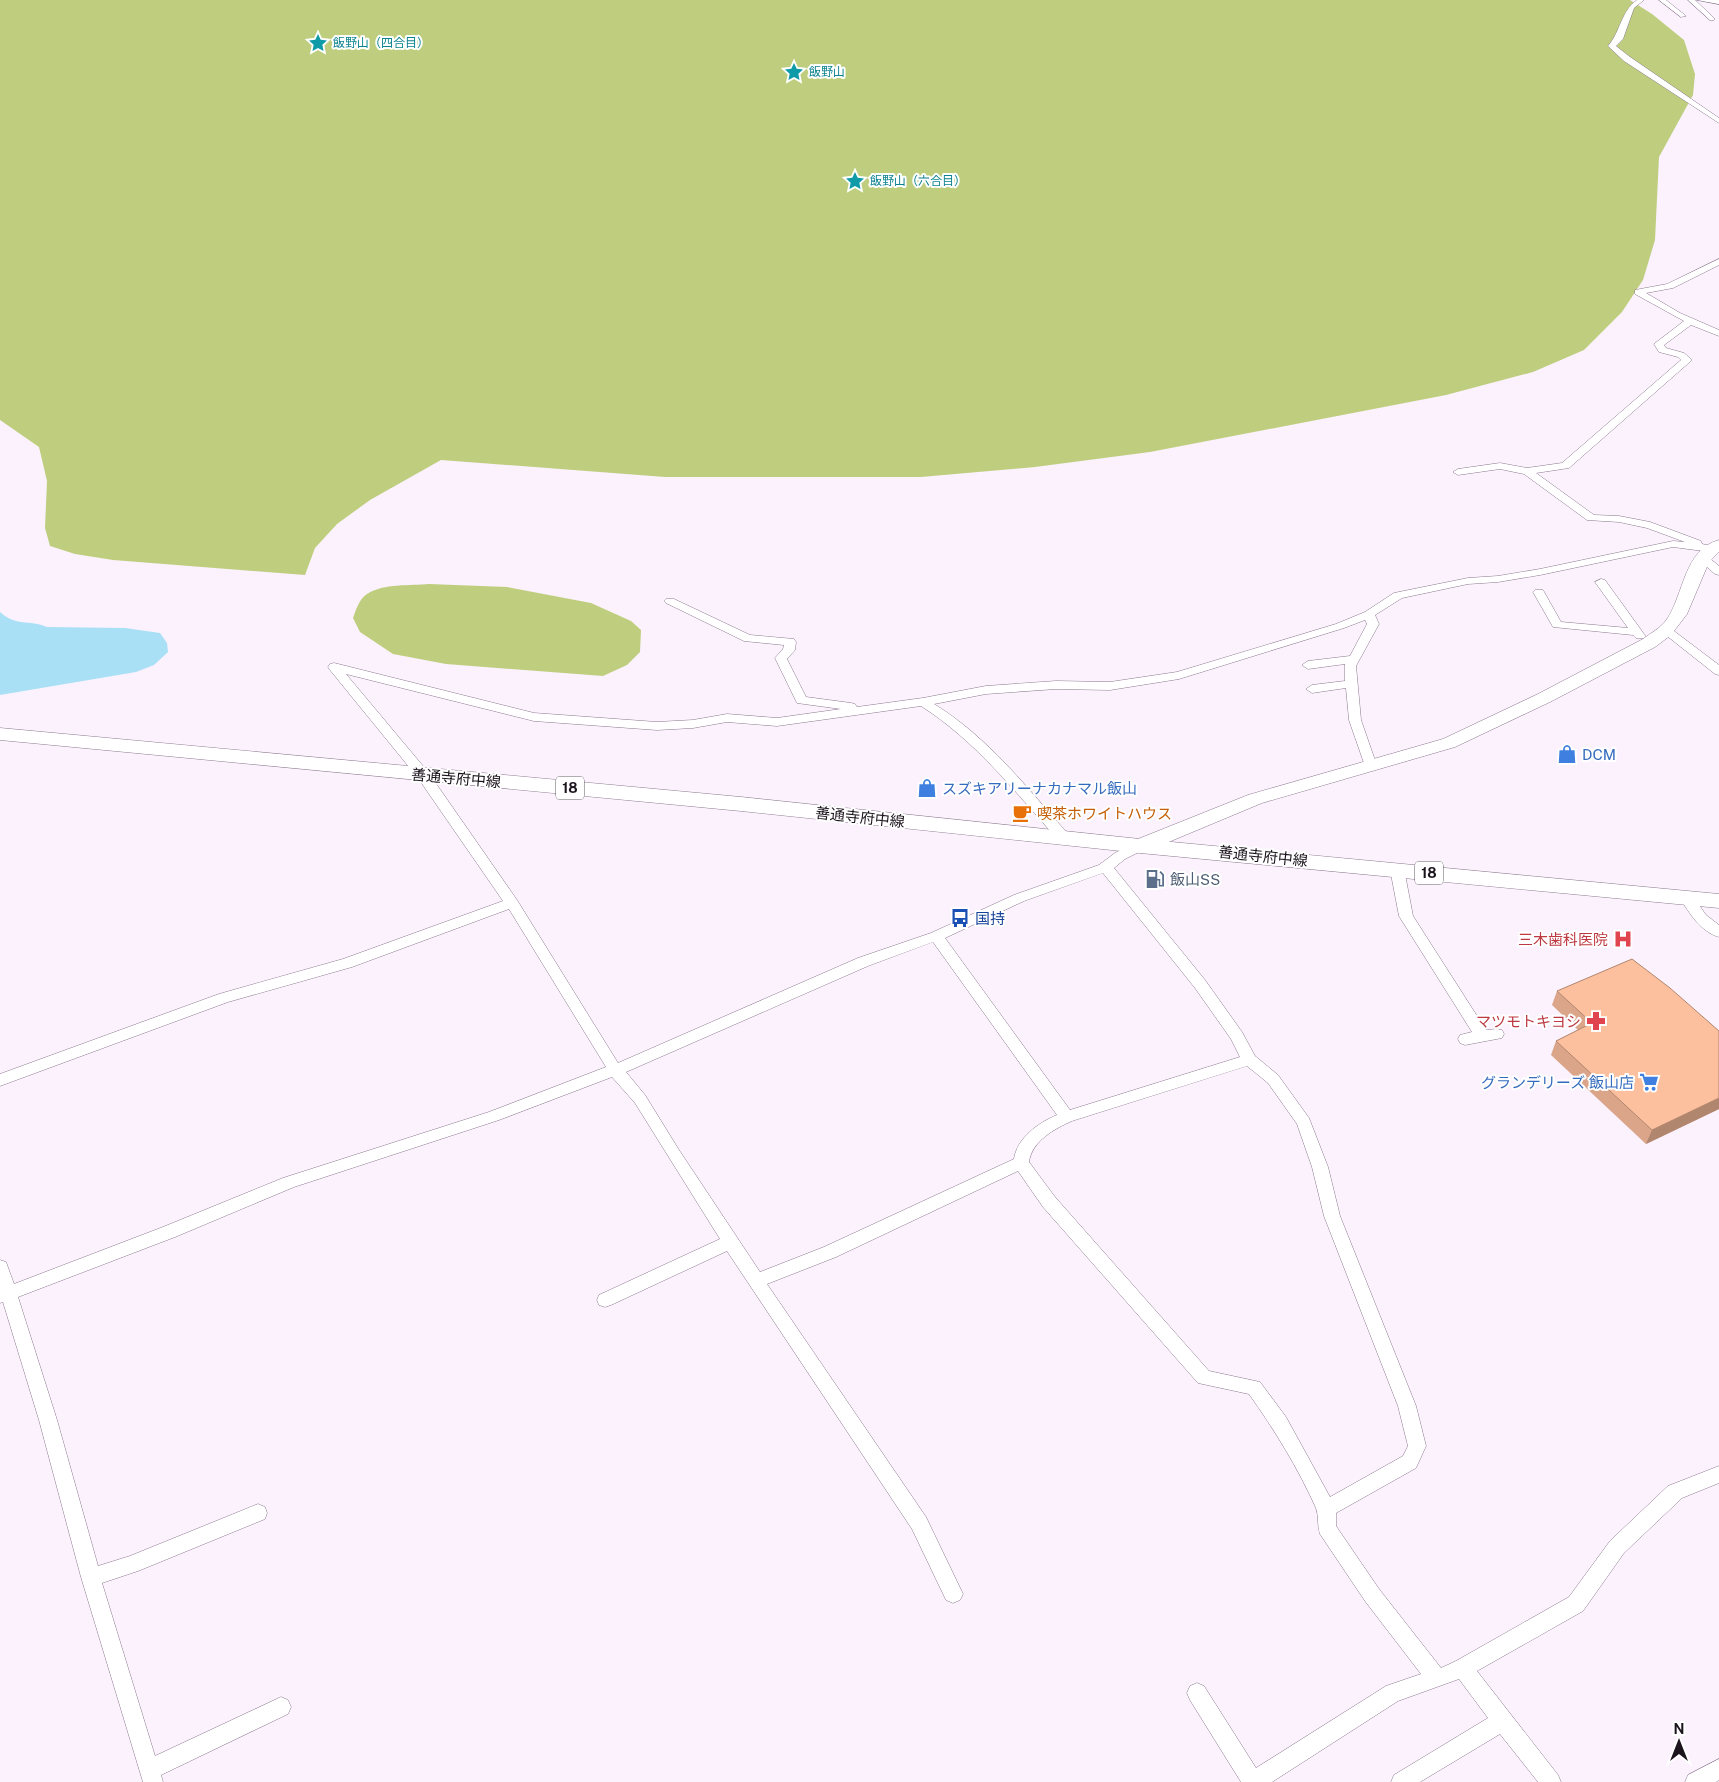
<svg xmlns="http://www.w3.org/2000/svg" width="1719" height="1782" font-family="'Public Sans','Noto Sans JP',sans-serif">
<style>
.forest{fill:#bfce7e}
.water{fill:#aae0f6}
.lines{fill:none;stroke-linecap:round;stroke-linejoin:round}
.street-casing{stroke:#8c788f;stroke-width:1}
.secondary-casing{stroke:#8c788f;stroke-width:1}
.primary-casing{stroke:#8c788f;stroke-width:1}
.street{fill:#fff;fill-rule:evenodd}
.secondary{fill:#fff;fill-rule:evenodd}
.primary{fill:#fff;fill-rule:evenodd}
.wall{fill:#daa588}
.shaded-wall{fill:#b1866f}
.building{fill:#fdc09e;stroke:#b1866f}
.labels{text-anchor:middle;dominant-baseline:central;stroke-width:4;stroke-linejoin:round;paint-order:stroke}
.far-culture-label{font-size:12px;fill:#0d838f;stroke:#fff;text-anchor:start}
.shield{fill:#fff;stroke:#605a61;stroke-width:1}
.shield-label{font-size:14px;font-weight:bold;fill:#1c141d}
.shop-label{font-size:15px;fill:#366cbe;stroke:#fff;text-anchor:start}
.street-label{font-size:15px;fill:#1c141d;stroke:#fff}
.food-label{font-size:15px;fill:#c56008;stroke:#fff;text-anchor:start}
.service-label{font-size:15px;fill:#4e5e75;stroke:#fff;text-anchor:start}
.transit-label{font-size:15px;fill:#164399;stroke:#fff;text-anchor:start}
.health-label{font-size:15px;fill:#be3a42;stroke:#fff;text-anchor:end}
</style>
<rect width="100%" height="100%" fill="#fbf2fd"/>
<!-- forest -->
<g class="forest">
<path d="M 0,0 L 1630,0 L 1652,14 L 1684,40 L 1695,74 L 1693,95 L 1659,157 L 1655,240 L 1643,280 L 1622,312 L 1584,350 L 1533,372 L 1446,395 L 1150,452 L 1035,467 L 921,477 L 665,477 L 441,460 L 370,500 L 337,524 L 315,548 L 305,575 L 113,560 L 75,554 L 50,546 L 45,528 L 47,481 L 39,447 L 0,420 Z"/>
<path d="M 429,584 L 507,587 L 591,603 L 631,621 L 641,630 L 640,652 L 627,665 L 603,676 L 446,664 L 393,654 L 360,632 L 353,618 C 356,610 359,599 367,594 C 384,583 410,586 429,584 Z"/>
</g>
<!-- water -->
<path class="water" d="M 0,612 C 16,627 29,619 47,627 L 125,628 L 160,633 L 167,643 L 168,652 L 154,665 L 136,672 L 0,695 Z"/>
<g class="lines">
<!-- street casing -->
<g class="street-casing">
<g id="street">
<path d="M 1637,0 L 1644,0 L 1634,8 L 1623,39 L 1616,46 L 1630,57 L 1719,118 L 1719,123 L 1624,61 L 1608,46 C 1621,31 1621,11 1637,0 Z"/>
<path d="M 1659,0 L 1666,0 L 1686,16 L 1681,17 Z"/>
<path d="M 1688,0 L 1695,0 L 1714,18 L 1714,20 L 1710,20 Z"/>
<path d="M 1697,0 L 1719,0 L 1719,4 Z"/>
<path d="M 1719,259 L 1719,265 L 1673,288 L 1646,293 L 1680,313 L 1719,330 L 1719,336 L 1691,325 L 1664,345 L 1666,348 L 1684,353 L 1692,360 L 1569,468 L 1536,473 L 1594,515 L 1619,516 L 1650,522 L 1701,541 L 1702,544 L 1715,547 L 1717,549 L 1711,552 L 1673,547 L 1540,575 L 1498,582 L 1468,584 L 1402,598 L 1375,615 L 1379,624 L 1356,666 L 1361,720 L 1377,766 L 1376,769 L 1366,769 L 1365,766 L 1349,720 L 1346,688 L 1312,693 L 1306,689 L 1312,685 L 1345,681 L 1345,664 L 1308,669 L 1302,665 L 1308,661 L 1350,656 L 1367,624 L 1365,620 L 1344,628 L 1179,679 L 1110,690 L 1056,689 L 986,694 L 934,704 C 988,737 1027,788 1069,835 L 1071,838 L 1069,841 L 1059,841 C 1016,793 976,741 921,706 L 777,726 L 727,722 L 693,728 L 657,730 L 534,721 L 346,674 L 428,772 L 517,900 L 618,1063 L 858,958 L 931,933 L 1014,895 L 1099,865 L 1115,853 L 1135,843 L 1145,843 L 1147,846 L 1145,849 L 1125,859 L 1114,868 L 1205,980 L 1242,1032 L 1255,1056 L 1278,1075 L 1309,1118 L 1328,1167 L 1340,1216 L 1416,1406 L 1426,1446 L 1416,1468 L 1336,1513 L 1336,1526 L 1379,1589 L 1441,1668 L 1456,1661 L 1569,1597 L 1610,1541 L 1668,1486 L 1719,1466 L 1719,1483 L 1682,1498 L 1624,1553 L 1583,1611 L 1477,1671 L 1558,1775 L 1561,1782 L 1538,1782 L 1500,1734 L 1420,1782 L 1391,1782 L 1394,1775 L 1488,1718 L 1459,1679 L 1398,1701 L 1272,1782 L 1241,1782 L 1190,1700 L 1187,1693 L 1190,1686 L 1197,1683 L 1204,1686 L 1256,1768 L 1386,1686 L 1421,1674 L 1365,1601 L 1320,1534 C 1317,1526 1319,1516 1316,1508 C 1298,1468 1274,1429 1249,1394 L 1198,1383 L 1043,1207 L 1018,1171 L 836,1257 L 767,1284 L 926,1517 L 963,1594 L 960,1600 L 953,1603 L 946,1600 L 912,1529 L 727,1251 L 611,1305 L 605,1307 L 599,1305 L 597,1300 L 599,1295 L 720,1239 L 635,1103 L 612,1077 L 499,1120 L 294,1187 L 175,1237 L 18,1297 L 57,1420 L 98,1566 L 130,1556 L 258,1504 L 265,1507 L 267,1513 L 265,1519 L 138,1571 L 102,1583 L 155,1756 L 281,1697 L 288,1700 L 291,1707 L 288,1714 L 161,1775 L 163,1782 L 143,1782 L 81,1577 L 39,1420 L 3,1302 L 0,1303 L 0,1260 L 6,1262 L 14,1284 L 163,1227 L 283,1178 L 489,1112 L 606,1067 L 509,909 L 352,967 L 228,1002 L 0,1086 L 0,1074 L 219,994 L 343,959 L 503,901 L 418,778 L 330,670 L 328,667 L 330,664 L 334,663 L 534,713 L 657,722 L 693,720 L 727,714 L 777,718 L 841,709 L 797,703 L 775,658 L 783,649 L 784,645 L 744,641 L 666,603 L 664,601 L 666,599 L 674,599 L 750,635 L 794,639 L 796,642 L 795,650 L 787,659 L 806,697 L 851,703 L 855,704 L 857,707 L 923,698 L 986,686 L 1056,681 L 1110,682 L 1177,672 L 1336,624 L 1365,612 L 1394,593 L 1468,578 L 1498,576 L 1540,569 L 1673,541 L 1685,542 L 1647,528 L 1619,522 L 1587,520 L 1524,474 L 1500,469 L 1458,475 L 1453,472 L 1458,469 L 1500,463 L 1527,468 L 1562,463 L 1681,360 L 1678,357 L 1659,352 L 1654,344 L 1684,321 L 1635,294 L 1635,290 L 1667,284 ZM 1103,873 L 1195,988 L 1231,1039 L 1240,1057 L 1070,1110 L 945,938 L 1024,901 ZM 933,942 L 1057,1115 C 1038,1123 1017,1138 1014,1159 L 824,1247 L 760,1272 L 679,1150 L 645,1095 L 626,1072 L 868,966 ZM 1247,1066 L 1268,1083 L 1297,1124 L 1312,1167 L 1324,1216 L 1398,1406 L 1408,1446 L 1403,1456 L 1330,1497 L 1286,1417 L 1260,1382 L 1209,1371 L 1055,1197 L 1029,1162 C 1032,1141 1054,1129 1072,1121 Z"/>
<path d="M 1703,555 L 1707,556 L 1719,566 L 1719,575 L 1715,574 L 1699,560 L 1697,558 L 1699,556 Z"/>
<path d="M 1601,579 L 1605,580 L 1644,634 L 1646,636 L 1644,638 L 1636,638 L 1633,635 L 1553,627 L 1533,592 L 1535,590 L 1543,590 L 1561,622 L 1628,628 L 1595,582 Z"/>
<path d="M 1666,626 L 1670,628 L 1719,665 L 1719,675 L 1715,674 L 1662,632 L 1660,630 Z"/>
<path d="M 1397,864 L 1402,866 L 1404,869 L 1413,916 L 1486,1030 L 1497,1029 L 1502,1030 L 1504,1034 L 1502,1038 L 1465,1045 L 1460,1043 L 1458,1039 L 1460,1035 L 1472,1032 L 1399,916 L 1390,869 L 1392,866 Z"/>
<path d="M 1687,893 L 1692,895 L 1706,915 L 1719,925 L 1719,937 C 1701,932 1689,913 1680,898 L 1682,895 Z"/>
<path d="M 1719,1759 L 1719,1780 L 1716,1782 L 1685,1782 L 1688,1775 Z"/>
</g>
</g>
<!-- secondary casing -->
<g class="secondary-casing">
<path id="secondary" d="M 1719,540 L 1719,552 L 1709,562 L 1687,614 L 1671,635 L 1655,647 L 1550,702 L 1455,747 L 1262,803 L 1147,851 L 1140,852 L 1133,851 L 1130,846 L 1133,841 L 1248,795 L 1443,739 L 1538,694 L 1643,639 C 1651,633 1661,628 1667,619 C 1684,594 1684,549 1719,540 Z"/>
</g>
<!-- primary casing -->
<g class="primary-casing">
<path id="primary" d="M 0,728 L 741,797 L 1140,839 L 1719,894 L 1719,908 L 1140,853 L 741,811 L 0,740 Z"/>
</g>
<!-- street -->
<use href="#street" class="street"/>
<!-- secondary -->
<use href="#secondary" class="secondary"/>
<!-- primary -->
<use href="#primary" class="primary"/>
</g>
<!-- wall -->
<path class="wall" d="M 1557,991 L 1719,1031 L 1719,1109 L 1646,1144 L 1551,1055 L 1556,1041 L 1578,1030 L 1552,1005 Z"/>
<!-- shaded-wall -->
<path class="shaded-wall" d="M 1719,1098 L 1719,1109 L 1646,1144 L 1652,1130 Z"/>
<!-- building -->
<path class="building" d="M 1632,959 L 1670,988 L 1719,1031 L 1719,1098 L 1652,1130 L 1556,1041 L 1592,1023 L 1557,991 Z"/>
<!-- icons -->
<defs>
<g id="sight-bare" transform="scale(1.5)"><path d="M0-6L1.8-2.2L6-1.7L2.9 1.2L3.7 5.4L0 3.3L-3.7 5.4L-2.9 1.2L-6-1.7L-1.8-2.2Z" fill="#0f9aa8" stroke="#fff" stroke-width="2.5" paint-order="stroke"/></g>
<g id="shop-bare" transform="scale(1.5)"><path d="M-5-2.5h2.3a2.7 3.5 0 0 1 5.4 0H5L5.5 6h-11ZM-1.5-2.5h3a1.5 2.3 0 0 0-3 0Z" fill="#3f7fe0" stroke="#fff" stroke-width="2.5" paint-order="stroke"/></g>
<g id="cafe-bare" transform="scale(1.5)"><path d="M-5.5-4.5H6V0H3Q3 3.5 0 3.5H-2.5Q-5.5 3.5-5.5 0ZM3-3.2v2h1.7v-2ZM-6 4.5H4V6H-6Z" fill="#e8710a" stroke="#fff" stroke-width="2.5" paint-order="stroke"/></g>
<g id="fuel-bare" transform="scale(1.5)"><path d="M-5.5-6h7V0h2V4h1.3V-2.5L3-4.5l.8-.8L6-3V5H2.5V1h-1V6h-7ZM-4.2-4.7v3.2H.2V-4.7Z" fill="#5c6f8a" stroke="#fff" stroke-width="2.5" paint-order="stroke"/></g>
<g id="bus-bare" transform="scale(1.5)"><path d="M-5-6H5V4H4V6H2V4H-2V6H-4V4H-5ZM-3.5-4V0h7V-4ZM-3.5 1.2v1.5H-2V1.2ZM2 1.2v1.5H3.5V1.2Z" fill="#1a4fb4" stroke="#fff" stroke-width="2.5" paint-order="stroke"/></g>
<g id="hospital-bare" transform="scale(1.5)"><path d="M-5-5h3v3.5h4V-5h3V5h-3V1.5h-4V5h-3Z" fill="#e0444e" stroke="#fff" stroke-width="2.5" paint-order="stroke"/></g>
<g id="pharmacy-bare" transform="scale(1.5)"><path d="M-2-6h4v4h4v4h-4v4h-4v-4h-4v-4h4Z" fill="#e0444e" stroke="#fff" stroke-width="2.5" paint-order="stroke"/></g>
<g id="supermarket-bare" transform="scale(1.5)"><path d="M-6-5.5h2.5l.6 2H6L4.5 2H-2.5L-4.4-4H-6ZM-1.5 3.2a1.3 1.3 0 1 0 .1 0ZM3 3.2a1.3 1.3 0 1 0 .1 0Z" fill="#3f7fe0" stroke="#fff" stroke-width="2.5" paint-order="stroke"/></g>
</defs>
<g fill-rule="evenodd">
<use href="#sight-bare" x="318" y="43"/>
<use href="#sight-bare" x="794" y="72"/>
<use href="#sight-bare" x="855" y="181"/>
<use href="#shop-bare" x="1567" y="754"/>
<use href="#shop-bare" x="927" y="788"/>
<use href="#cafe-bare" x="1022" y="813"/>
<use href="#fuel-bare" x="1155" y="879"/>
<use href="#bus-bare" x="960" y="918"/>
<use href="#hospital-bare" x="1623" y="939"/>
<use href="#pharmacy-bare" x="1596" y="1021"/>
<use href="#supermarket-bare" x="1649" y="1082"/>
</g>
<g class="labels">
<!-- far-culture labels -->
<g class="far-culture-label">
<text x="333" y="43">飯野山（四合目）</text>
<text x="809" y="72">飯野山</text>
<text x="870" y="181">飯野山（六合目）</text>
</g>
<!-- shield labels -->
<g class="shield">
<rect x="556" y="776.5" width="28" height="23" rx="4"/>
<rect x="1415" y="861.5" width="28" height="23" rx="4"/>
</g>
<g class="shield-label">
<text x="570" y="788">18</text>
<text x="1429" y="873">18</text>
</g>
<!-- shop labels -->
<g class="shop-label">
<text x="1582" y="754">DCM</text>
<text x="942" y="788">スズキアリーナカナマル飯山</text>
<text x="1634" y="1082" text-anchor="end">グランデリーズ 飯山店</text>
</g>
<!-- street labels -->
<g class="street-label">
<text transform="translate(456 778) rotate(5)">善通寺府中線</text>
<text transform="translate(860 817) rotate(6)">善通寺府中線</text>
<text transform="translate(1263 856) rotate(6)">善通寺府中線</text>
</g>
<!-- food labels -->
<g class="food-label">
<text x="1037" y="813">喫茶ホワイトハウス</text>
</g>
<!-- service labels -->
<g class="service-label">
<text x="1170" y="879">飯山SS</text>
</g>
<!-- transit labels -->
<g class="transit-label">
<text x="975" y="918">国持</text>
</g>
<!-- health labels -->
<g class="health-label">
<text x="1608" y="939">三木歯科医院</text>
<text x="1581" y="1021">マツモトキヨシ</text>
</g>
</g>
<!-- north arrow -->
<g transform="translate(1679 1742)" stroke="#ffffff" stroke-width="4" paint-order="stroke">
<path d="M0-4L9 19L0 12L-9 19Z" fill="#1c141d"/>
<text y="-8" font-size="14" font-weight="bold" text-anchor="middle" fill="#1c141d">N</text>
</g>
</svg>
